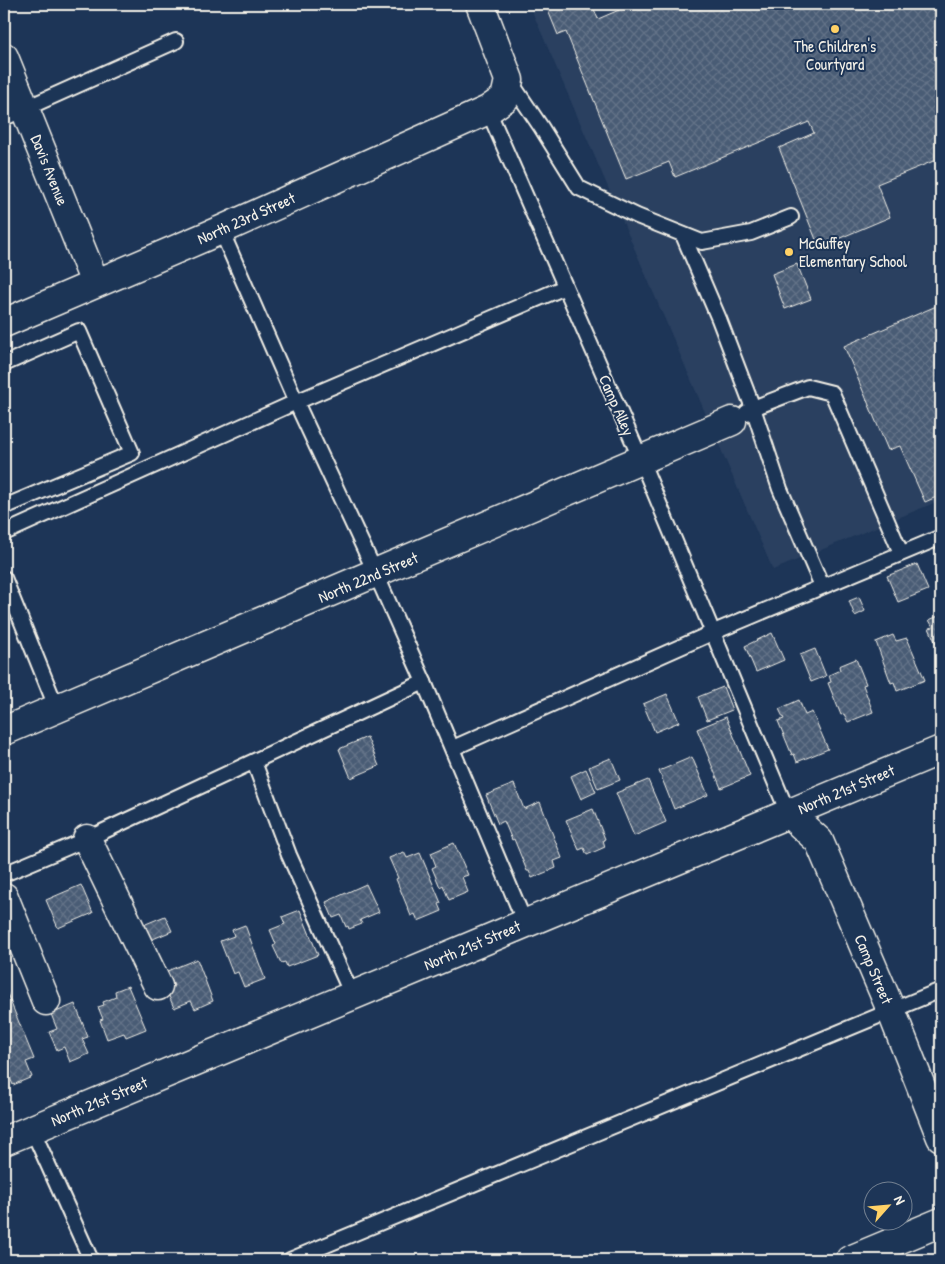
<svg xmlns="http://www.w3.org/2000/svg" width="945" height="1264" font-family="'Patrick Hand',sans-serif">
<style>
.built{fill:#2a4060}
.building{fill:url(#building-cross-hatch);stroke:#f4f1e8}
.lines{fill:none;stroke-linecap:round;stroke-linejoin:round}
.lane-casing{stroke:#f4f1e8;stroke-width:18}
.street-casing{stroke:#f4f1e8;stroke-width:31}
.secondary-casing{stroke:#f4f1e8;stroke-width:31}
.lane{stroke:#1d3557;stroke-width:14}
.street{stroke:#1d3557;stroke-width:28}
.secondary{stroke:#1d3557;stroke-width:28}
.poi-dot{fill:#ffd166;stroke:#1d3557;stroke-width:2}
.labels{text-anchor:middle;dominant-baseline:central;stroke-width:4;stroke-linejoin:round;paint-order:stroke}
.poi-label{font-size:16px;fill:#f4f1e8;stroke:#1d3557}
.street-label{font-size:16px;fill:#f4f1e8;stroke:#1d3557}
</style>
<defs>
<pattern id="building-cross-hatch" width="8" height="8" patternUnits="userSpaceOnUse" patternTransform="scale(1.25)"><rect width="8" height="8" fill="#485b74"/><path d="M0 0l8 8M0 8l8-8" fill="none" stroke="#637388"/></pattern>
</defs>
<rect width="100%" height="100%" fill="#1d3557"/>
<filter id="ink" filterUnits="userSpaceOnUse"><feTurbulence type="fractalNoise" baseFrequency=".02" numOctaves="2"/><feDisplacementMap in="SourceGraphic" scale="10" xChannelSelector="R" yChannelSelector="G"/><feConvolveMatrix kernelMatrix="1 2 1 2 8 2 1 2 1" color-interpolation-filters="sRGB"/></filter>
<g filter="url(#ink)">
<!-- built -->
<path class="built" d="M 529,4 L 941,4 L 941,500 L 773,570 Z"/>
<!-- building -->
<g class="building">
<path d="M 557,4 L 592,4 L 598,19 L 619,10 L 617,4 L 941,4 L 941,158 L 877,184 L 890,217 L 819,247 L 779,148 L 814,133 L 809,122 L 675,177 L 669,162 L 626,179 L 566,32 L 558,35 L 547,8 Z"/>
<path d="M 797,264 L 811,299 L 785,309 L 772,274 Z"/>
<path d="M 941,304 L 941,495 L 925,502 L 900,446 L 888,450 L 844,346 Z"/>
<path d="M 917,564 L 928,590 L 898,602 L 887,576 Z"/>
<path d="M 859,597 L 865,611 L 855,616 L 849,601 Z"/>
<path d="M 941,615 L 941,655 L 929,628 L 933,627 L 929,620 Z"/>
<path d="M 772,633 L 784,660 L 756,672 L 745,646 Z"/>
<path d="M 893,635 L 896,641 L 907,638 L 925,680 L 897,691 L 894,682 L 891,683 L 876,642 Z"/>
<path d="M 815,649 L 826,676 L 811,682 L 800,655 Z"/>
<path d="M 856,659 L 866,684 L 863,685 L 873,712 L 848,722 L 844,714 L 841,715 L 828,683 L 831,682 L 829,675 L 840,670 L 839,666 Z"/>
<path d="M 723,687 L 732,710 L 707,720 L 698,697 Z"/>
<path d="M 667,694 L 679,722 L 655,732 L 643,704 Z"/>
<path d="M 799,700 L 805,715 L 812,712 L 828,749 L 797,762 L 794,754 L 792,755 L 778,721 L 784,719 L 779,709 Z"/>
<path d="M 726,717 L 750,776 L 721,788 L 697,729 Z"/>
<path d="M 367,737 L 379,766 L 351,778 L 339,749 Z"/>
<path d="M 692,757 L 708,795 L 674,809 L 659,771 Z"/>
<path d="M 611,758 L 620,780 L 598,789 L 589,767 Z"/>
<path d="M 586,769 L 596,792 L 581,799 L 571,776 Z"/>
<path d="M 648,780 L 666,822 L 634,836 L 616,793 Z"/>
<path d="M 514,784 L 524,809 L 540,802 L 562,858 L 554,861 L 556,868 L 532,878 L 529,871 L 527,871 L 514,839 L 512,840 L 504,821 L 498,824 L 486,795 Z"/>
<path d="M 593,809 L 605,839 L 603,840 L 605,847 L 587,855 L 584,848 L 579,850 L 566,820 Z"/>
<path d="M 454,843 L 468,875 L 462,877 L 468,892 L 449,900 L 443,885 L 440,887 L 432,868 L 436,866 L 431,853 Z"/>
<path d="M 404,852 L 407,858 L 420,853 L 441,903 L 439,904 L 442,911 L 418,921 L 415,914 L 411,916 L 396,879 L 398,878 L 389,858 Z"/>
<path d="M 366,884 L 379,912 L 360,920 L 362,924 L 349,929 L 348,926 L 346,927 L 341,915 L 333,918 L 326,902 Z"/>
<path d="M 81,885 L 93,913 L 58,928 L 46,900 Z"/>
<path d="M 300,910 L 318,955 L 287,967 L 285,962 L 281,963 L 273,946 L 276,944 L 270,930 L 285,924 L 282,917 Z"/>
<path d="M 165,916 L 172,931 L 148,941 L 141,926 Z"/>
<path d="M 245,925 L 265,979 L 244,987 L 238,972 L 233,974 L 220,941 L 234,936 L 232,930 Z"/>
<path d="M 197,959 L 213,1001 L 195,1009 L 191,1001 L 174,1008 L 166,989 L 174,986 L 167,971 Z"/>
<path d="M 4,986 L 34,1059 L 26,1062 L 32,1077 L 13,1085 L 7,1071 L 4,1073 Z"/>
<path d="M 128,986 L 146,1029 L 126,1037 L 124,1033 L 107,1039 L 100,1020 L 103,1019 L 98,1007 L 104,1005 L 103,1002 L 116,997 L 115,991 Z"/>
<path d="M 75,1004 L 88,1037 L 82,1039 L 89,1054 L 70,1062 L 64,1047 L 57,1050 L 49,1032 L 57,1029 L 51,1014 Z"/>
</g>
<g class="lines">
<!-- lane casing -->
<g class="lane-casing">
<g id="lane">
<path d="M 510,81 L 541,127 L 579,188 L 637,216 L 702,242 L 751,233 L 791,217"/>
<path d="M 488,110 L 641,460 L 788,813"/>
<path d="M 4,118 L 176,41"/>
<path d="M 221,230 L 296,402 L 376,574 L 424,682 L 525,923"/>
<path d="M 683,235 L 719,319 L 753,408 L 780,489 L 822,586"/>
<path d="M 4,364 L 79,331 L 132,453 L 4,507"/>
<path d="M 746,413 L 753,408 L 808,387 L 832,393 L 901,553"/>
<path d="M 4,533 L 296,402 L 565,287"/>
<path d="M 4,578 L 57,709"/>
<path d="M 453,748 L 714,632 L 941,537"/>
<path d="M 254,762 L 289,855 L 352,995"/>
<path d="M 4,874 L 87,839 L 424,682"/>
<path d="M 32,1129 L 91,1260"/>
<path d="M 290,1260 L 941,990"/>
</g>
</g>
<!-- street casing -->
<g class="street-casing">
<g id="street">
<path d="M 4,57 L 95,283"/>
<path d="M 4,323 L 221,230 L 488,110 L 505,98 L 509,80 L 480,4"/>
<path d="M 4,731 L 732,421"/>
<path d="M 788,813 L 819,841 L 891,1010 L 941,1137"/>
<path d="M 87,839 L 158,986"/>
<path d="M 4,897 L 46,1001"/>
<path d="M 850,1260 L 941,1222"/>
</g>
</g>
<!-- secondary casing -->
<g class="secondary-casing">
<path id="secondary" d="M 4,1141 L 941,750"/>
</g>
<!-- lane -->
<use href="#lane" class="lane"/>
<!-- street -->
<use href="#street" class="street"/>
<!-- secondary -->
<use href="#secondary" class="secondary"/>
</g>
</g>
<!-- markers -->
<g class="poi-dot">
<circle cx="835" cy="29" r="5"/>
<circle cx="789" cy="252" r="5"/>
</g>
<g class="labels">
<!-- poi labels -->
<g class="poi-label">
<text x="835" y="46">The Children's<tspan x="835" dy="18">Courtyard</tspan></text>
<text x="799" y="243" text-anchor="start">McGuffey<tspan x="799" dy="18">Elementary School</tspan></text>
</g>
<!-- street labels -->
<g class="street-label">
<text transform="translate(50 170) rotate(68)">Davis Avenue</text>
<text transform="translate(246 218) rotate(-24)">North 23rd Street</text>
<text transform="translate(617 405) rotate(66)">Camp Alley</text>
<text transform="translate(368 577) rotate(-23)">North 22nd Street</text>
<text transform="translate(846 789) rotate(-23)">North 21st Street</text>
<text transform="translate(472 945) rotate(-23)">North 21st Street</text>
<text transform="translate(874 969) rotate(67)">Camp Street</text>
<text transform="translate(99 1101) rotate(-23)">North 21st Street</text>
</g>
</g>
<!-- margin -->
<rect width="945" height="1264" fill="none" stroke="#1d3557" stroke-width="20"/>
<rect x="10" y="10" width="925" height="1244" fill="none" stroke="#f4f1e8" stroke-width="2" filter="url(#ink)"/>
<!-- north arrow -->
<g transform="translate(888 1206) rotate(63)"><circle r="24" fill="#1d3557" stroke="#738091"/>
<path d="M0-4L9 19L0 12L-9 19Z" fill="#ffd166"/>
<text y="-8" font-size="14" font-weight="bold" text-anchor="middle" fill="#f4f1e8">N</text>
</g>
</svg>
